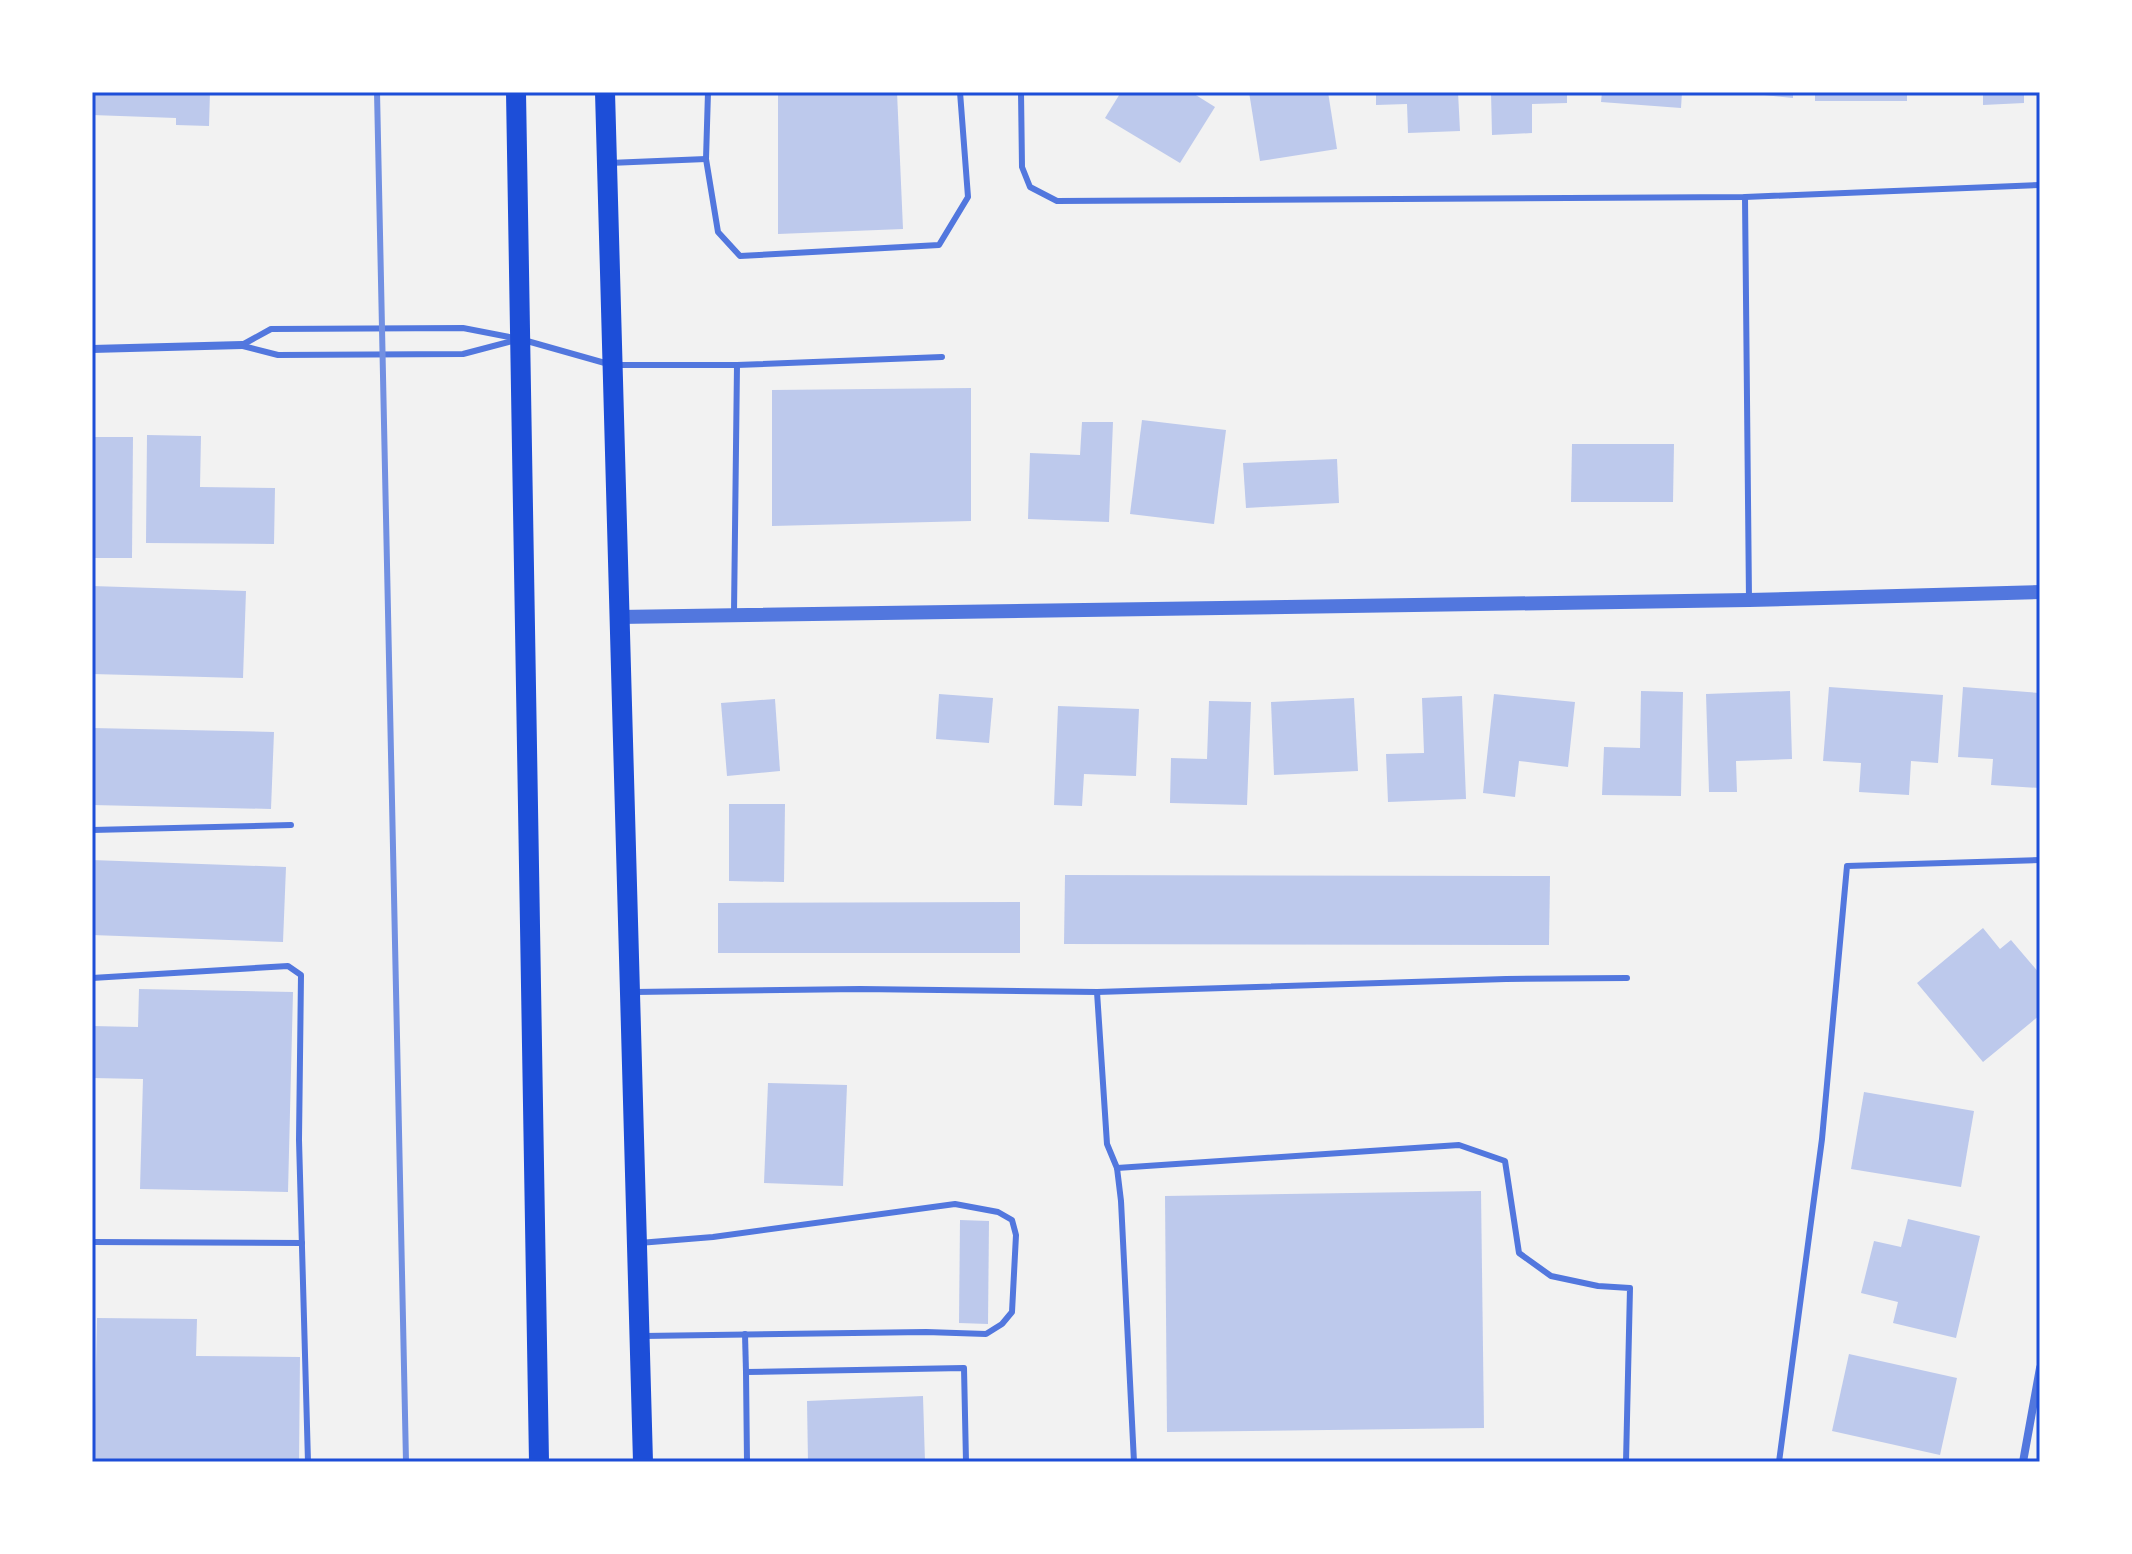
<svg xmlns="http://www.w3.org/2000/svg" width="2132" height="1554" font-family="Figtree,sans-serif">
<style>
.building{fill:#bdc9ec}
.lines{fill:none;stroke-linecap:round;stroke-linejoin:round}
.service{stroke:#5277de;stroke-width:6}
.minor{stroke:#5277de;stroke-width:8}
.tertiary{stroke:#5277de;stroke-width:14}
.primary{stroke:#1d4ed8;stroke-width:20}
.rail{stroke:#7290e2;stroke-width:6}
.neatline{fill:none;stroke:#1d4ed8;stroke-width:3}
</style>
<rect width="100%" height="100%" fill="#f2f2f2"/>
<!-- building -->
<g class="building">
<path d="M 92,92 L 210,92 L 209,126 L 176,125 L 176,118 L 92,115 Z"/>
<path d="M 778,92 L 897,92 L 903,229 L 778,234 Z"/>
<path d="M 1121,92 L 1191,92 L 1215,107 L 1180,163 L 1105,118 Z"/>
<path d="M 1249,92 L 1328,92 L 1337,149 L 1260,161 Z"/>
<path d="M 1376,92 L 1458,92 L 1460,131 L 1408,133 L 1407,104 L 1376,105 Z"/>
<path d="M 1491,92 L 1567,92 L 1567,103 L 1532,104 L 1532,133 L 1492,135 Z"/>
<path d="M 1602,92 L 1682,92 L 1681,108 L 1601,102 Z"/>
<path d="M 1755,92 L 1793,92 L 1793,98 L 1755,94 Z"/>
<rect x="1815" y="92" width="92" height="9"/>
<path d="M 1983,92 L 2024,92 L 2024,103 L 1983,105 Z"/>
<path d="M 971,388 L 971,521 L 772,526 L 772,390 Z"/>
<path d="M 1142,420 L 1226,430 L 1214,524 L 1130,514 Z"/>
<path d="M 1082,422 L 1113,422 L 1109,522 L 1028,519 L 1030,453 L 1080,455 Z"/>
<path d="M 147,435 L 201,436 L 200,487 L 275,488 L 274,544 L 146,543 Z"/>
<path d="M 92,437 L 133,437 L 132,558 L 92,558 Z"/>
<path d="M 1572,444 L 1674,444 L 1673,502 L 1571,502 Z"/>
<path d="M 1337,459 L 1339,503 L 1246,508 L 1243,463 Z"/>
<path d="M 92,586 L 246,591 L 243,678 L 92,674 Z"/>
<path d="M 1829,687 L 1943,695 L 1938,763 L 1911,761 L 1909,795 L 1859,792 L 1861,763 L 1823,761 Z"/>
<path d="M 1963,687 L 2040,693 L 2040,788 L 1991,785 L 1993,759 L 1958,757 Z"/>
<path d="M 1641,691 L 1683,692 L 1681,796 L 1602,795 L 1604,747 L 1640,748 Z"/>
<path d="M 1790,691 L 1792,759 L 1736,761 L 1737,792 L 1709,792 L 1706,694 Z"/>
<path d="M 939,694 L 993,698 L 989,743 L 936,739 Z"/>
<path d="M 1494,694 L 1575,702 L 1568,767 L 1519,761 L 1515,797 L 1483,793 Z"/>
<path d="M 1462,696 L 1466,799 L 1388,802 L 1386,754 L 1424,753 L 1422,698 Z"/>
<path d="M 1354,698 L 1358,771 L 1274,775 L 1271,702 Z"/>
<path d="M 775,699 L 780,771 L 727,776 L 721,703 Z"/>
<path d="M 1209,701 L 1251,702 L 1247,805 L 1170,803 L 1171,758 L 1207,759 Z"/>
<path d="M 1058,706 L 1139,709 L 1136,776 L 1084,774 L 1082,806 L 1054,805 Z"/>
<path d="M 92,728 L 274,732 L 271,809 L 92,805 Z"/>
<path d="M 729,804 L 785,804 L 784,882 L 729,881 Z"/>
<path d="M 92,860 L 286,867 L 283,942 L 92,935 Z"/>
<path d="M 1065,875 L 1550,876 L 1549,945 L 1064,944 Z"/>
<path d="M 1020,902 L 1020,953 L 718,953 L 718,903 Z"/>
<path d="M 1983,928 L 2000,949 L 2011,940 L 2040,974 L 2040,1015 L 1983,1062 L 1917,983 Z"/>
<path d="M 139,989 L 293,992 L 288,1192 L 140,1189 L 143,1079 L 92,1078 L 92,1026 L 138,1027 Z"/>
<path d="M 768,1083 L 847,1085 L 843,1186 L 764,1183 Z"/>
<path d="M 1864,1092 L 1974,1111 L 1961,1187 L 1851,1169 Z"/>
<path d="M 1481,1191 L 1484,1428 L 1167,1432 L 1165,1196 Z"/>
<path d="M 1908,1219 L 1980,1236 L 1956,1338 L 1893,1323 L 1898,1302 L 1861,1293 L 1874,1241 L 1901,1247 Z"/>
<path d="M 960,1220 L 989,1221 L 988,1324 L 959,1323 Z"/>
<path d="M 97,1318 L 197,1319 L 196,1356 L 300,1357 L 299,1462 L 94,1462 Z"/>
<path d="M 1849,1354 L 1957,1378 L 1940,1455 L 1832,1431 Z"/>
<path d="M 923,1396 L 925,1462 L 808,1462 L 807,1401 Z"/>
</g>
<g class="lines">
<!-- service -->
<g class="service">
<path d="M 708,92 L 706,159 L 718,232 L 740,256 L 939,245 L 968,197 L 960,92"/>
<path d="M 1021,92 L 1022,167 L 1030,187 L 1057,201 L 1745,197 L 2040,185"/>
<path d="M 609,163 L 706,159"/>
<path d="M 1745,197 L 1749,600"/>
<path d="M 242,345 L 271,329 L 463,328 L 520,339 L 612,365 L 737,365 L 734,613"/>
<path d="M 243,346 L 278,355 L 463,354 L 516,340"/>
<path d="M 737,365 L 942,357"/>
<path d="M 92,830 L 291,825"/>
<path d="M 92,978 L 288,966 L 301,975 L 299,1140 L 308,1462"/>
<path d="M 634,992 L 860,989 L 1097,992 L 1506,979 L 1627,978"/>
<path d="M 1097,992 L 1107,1144 L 1117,1168 L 1121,1201 L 1134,1462"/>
<path d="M 1117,1168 L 1459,1145 L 1505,1161 L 1519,1253 L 1551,1276 L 1598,1286 L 1630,1288 L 1626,1462"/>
<path d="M 92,1242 L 302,1243"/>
<path d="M 639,1243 L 713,1237 L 955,1204 L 998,1212 L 1012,1220 L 1016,1235 L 1012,1312 L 1002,1324 L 986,1334 L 926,1332 L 643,1336"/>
<path d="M 745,1334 L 746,1372"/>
<path d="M 747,1462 L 746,1372 L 964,1368 L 966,1462"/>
<path d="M 1779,1462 L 1822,1139 L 1847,866 L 2040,860"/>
</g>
<!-- minor -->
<g class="minor">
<path d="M 92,349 L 242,345"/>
<path d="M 2023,1462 L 2040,1368"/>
</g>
<!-- tertiary -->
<path class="tertiary" d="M 619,617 L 1749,600 L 2040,592"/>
<!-- primary -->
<g class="primary">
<path d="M 516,92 L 539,1462"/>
<path d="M 605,92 L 643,1462"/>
</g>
<!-- rail -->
<path class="rail" d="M 377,92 L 406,1462"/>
</g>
<!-- border -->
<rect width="2132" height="1554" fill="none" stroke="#ffffff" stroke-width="188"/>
<rect x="94" y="94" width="1944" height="1366" class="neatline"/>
</svg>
